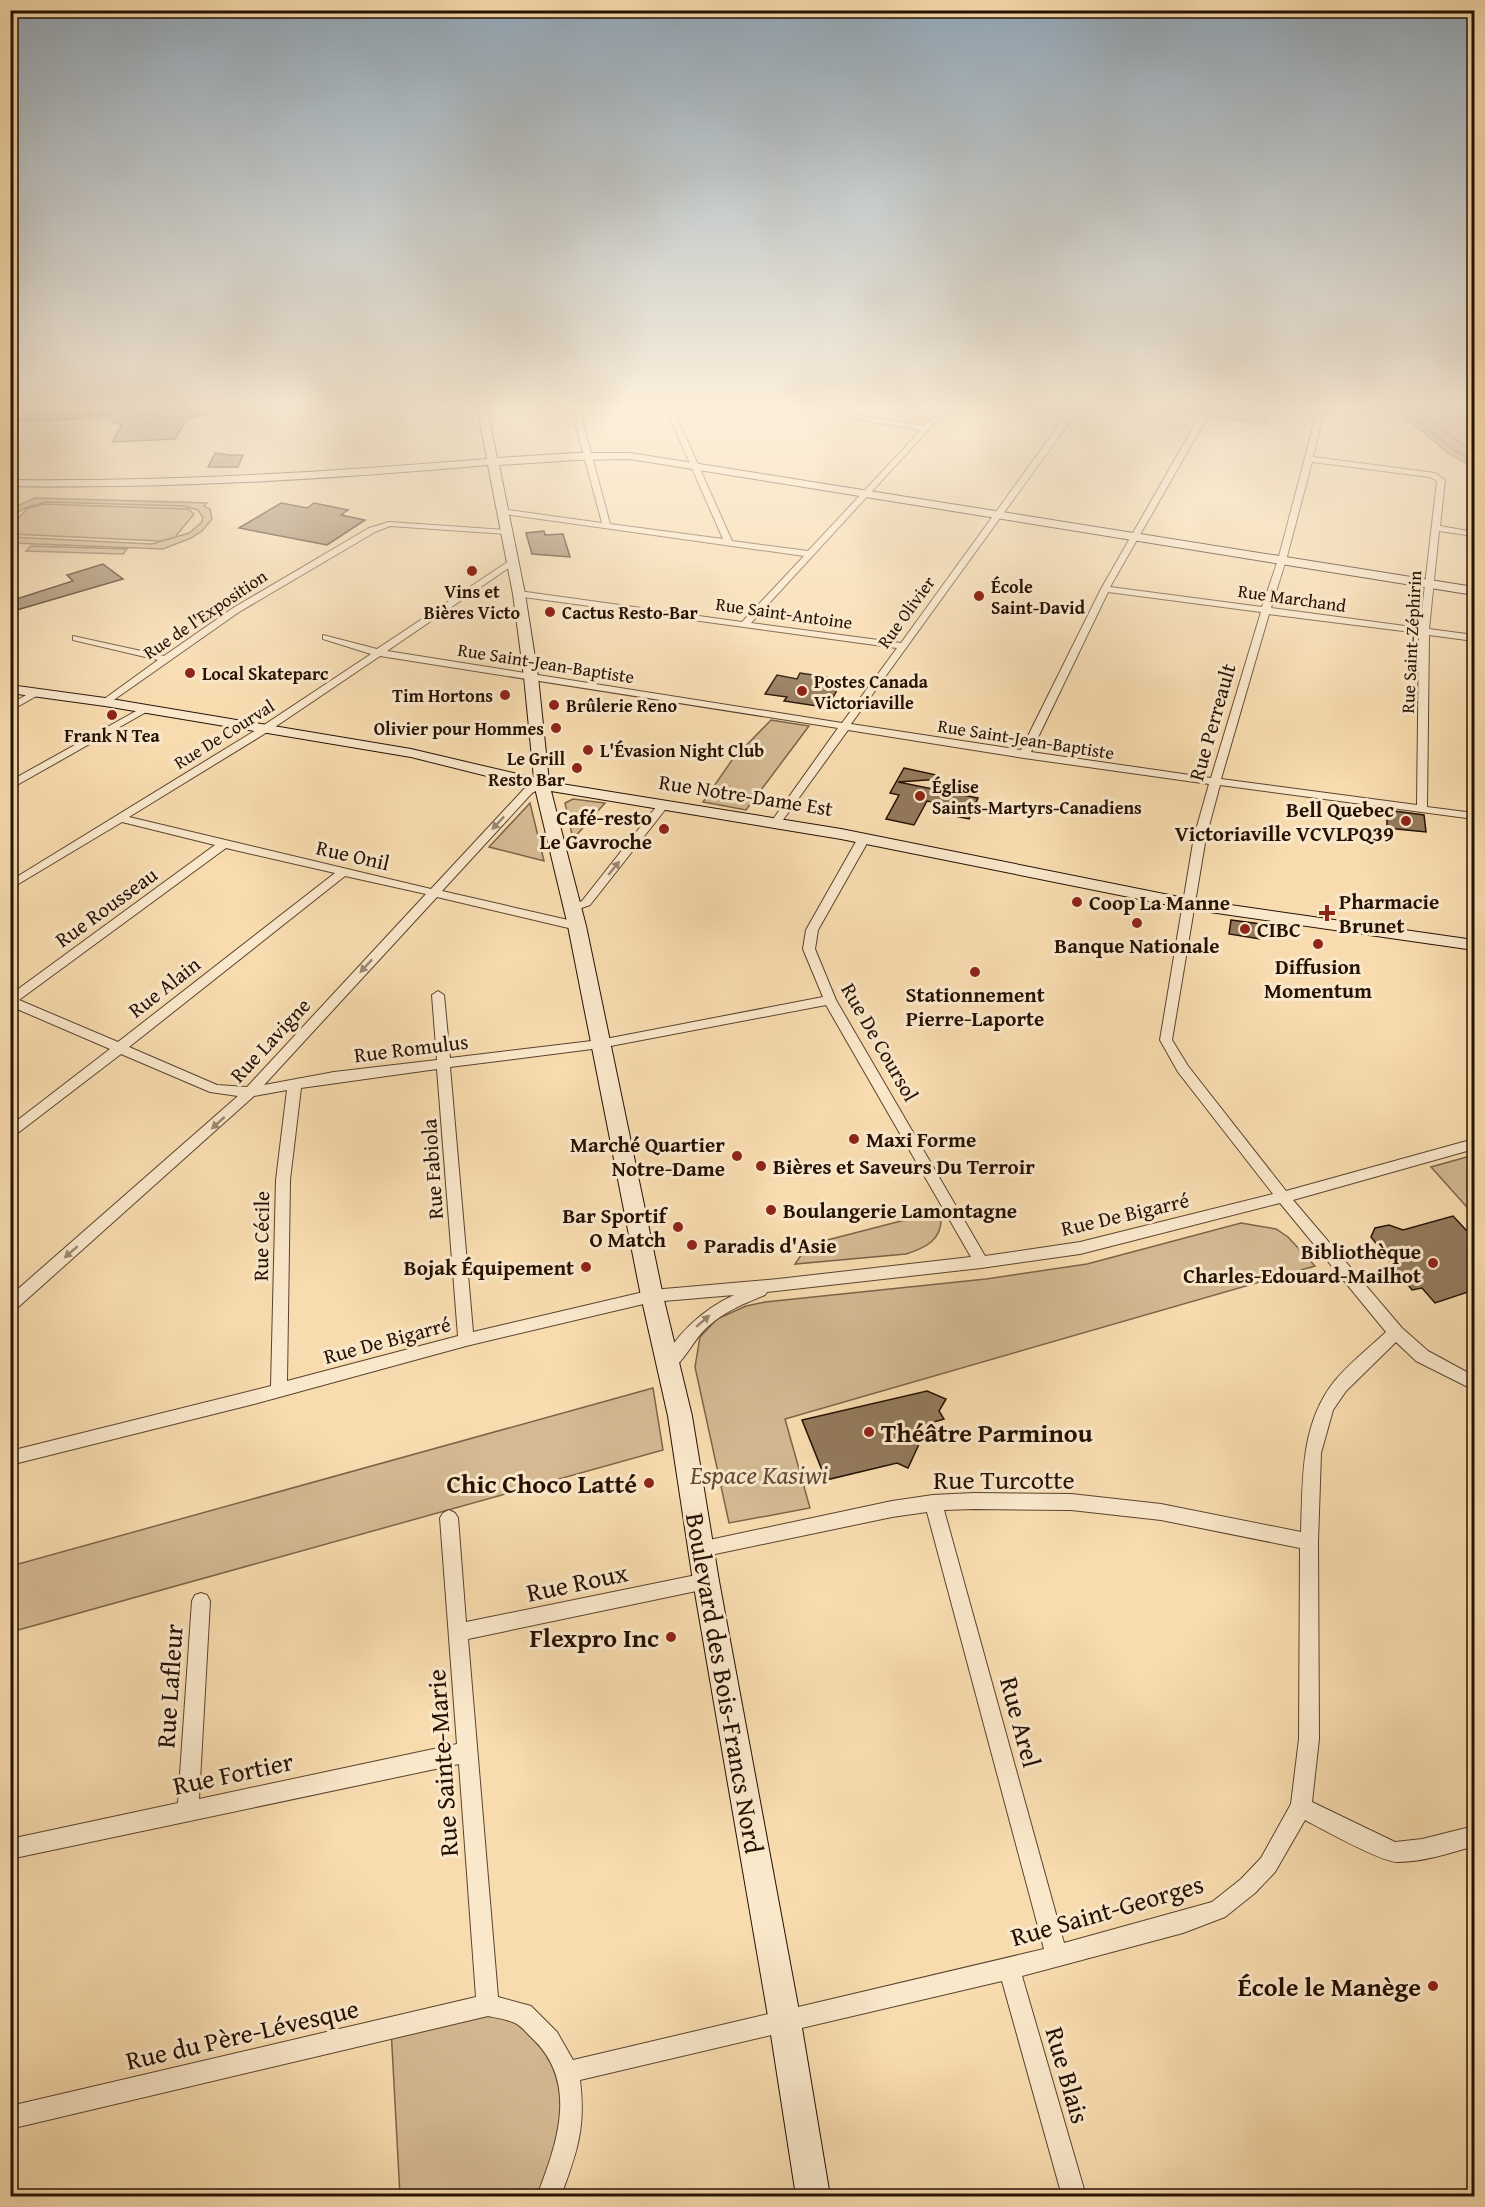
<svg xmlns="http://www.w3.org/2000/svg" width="1485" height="2207" font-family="'Gentium Book Plus',serif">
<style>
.green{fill:#d4b992;stroke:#7c644a;stroke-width:1.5}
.water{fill:#b09775;stroke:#786147;stroke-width:1.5}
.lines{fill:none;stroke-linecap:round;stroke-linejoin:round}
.shore{stroke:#6a543c;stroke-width:1.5}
.building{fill:#937a5c;stroke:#251003;stroke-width:1.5}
.street-casing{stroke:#5a432e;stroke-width:2}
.secondary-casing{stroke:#251003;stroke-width:2}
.street{fill:#fae8cb;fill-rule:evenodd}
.secondary{fill:#fae8cb;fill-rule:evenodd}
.oneway{fill:#9a8771}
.poi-dot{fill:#8f2418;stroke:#fae8cb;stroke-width:2}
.labels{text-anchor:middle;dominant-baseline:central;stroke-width:6;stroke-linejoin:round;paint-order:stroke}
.far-poi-label{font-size:18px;font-weight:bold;fill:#251003;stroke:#fae8cb;text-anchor:start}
.far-street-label{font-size:18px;fill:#251003;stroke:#fae8cb}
.street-label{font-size:21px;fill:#251003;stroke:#fae8cb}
.poi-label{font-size:21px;font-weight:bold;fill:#251003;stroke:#fae8cb;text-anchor:start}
.near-poi-label{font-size:26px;font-weight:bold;fill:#251003;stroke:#fae8cb;text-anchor:end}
.near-park-label{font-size:26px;font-style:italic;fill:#624b35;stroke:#fae8cb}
.near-street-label{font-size:26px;fill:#251003;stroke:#fae8cb}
</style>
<rect width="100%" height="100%" fill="#f8dcaf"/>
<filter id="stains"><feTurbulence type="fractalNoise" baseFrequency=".00333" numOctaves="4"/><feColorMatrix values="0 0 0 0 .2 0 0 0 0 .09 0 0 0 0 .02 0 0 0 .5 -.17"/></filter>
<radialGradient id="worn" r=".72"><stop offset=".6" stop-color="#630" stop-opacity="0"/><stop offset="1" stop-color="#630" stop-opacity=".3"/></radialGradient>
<!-- green -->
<g class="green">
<path d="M 1151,404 L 1275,404 L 1265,424 L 1149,408 Z"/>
<path d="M 35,498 L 207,503 L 204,506 L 210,509 L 212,519 L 202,531 L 191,538 L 163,549 L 11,543 L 11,537 L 152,544 L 189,533 L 201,523 L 203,518 L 198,510 L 183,506 L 46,502 L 28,507 L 11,515 L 11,509 Z"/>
<path d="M 44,504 L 188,509 L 194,514 L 175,537 L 161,541 L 11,534 L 11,526 L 28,508 Z"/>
<path d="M 31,546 L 127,549 L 123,554 L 26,551 Z"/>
<path d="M 771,720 L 809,726 L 746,810 L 703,802 L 732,760 Z"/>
<path d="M 573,799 L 605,803 L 573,839 L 565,803 Z"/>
<path d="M 530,803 L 544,861 L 489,847 Z"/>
<path d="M 1474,1155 L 1474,1215 L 1431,1167 Z"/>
<path d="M 933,1217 L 941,1218 C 942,1240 925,1248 906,1254 L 795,1264 L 808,1245 L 901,1221 Z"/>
<path d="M 1241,1223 L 1276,1229 L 1288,1237 L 1315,1266 L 785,1419 L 810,1508 L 729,1523 L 695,1367 L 700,1337 L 717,1319 L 746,1306 L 765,1302 L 986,1279 L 1087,1264 Z"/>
<path d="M 653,1388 L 663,1450 L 11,1632 L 11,1566 Z"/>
<path d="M 488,2005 L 523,2014 L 568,2072 L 567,2148 L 549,2196 L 400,2196 L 391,2028 Z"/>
</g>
<!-- water -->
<path class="water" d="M 1389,404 L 1451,404 L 1474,420 L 1474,468 L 1449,454 Z"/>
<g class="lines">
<!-- shore -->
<g class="shore">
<path d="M 1397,404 L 1453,449 L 1474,461"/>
<path d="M 1408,404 L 1474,453"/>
</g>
</g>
<!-- building -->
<g class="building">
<path d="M 10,404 L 231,404 L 203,416 L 187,418 L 175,439 L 112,442 L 122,425 L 113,422 L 109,416 L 85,416 L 83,419 L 10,421 Z"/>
<path d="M 215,453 L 230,455 L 243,455 L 238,467 L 208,467 Z"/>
<path d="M 281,503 L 307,508 L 314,503 L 348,510 L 341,515 L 365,520 L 327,545 L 239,528 Z"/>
<path d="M 544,531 L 545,535 L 563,534 L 570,557 L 532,554 L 526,533 Z"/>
<path d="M 103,564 L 123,579 L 10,612 L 10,601 L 73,581 L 67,575 Z"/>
<path d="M 800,673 L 833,678 L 827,686 L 838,688 L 829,705 L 818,703 L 817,706 L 784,701 L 787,697 L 765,694 L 777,675 L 797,679 Z"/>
<path d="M 904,768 L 941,776 L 941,779 L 898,782 L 978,798 L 969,819 L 950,815 L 954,806 L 927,801 L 914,825 L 886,819 L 899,795 L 890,793 Z"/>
<path d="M 1387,810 L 1424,815 L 1426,832 L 1387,828 Z"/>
<path d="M 1231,920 L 1261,924 L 1260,939 L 1229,934 Z"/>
<path d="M 1453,1216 L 1466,1230 L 1474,1228 L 1474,1290 L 1435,1303 L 1422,1288 L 1412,1290 L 1371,1237 L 1375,1228 L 1389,1225 L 1403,1230 Z"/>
<path d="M 927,1391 L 946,1399 L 939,1411 L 944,1419 L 927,1424 L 934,1436 L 921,1440 L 908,1468 L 897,1463 L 826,1480 L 802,1420 Z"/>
</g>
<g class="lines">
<!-- street casing -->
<g class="street-casing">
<g id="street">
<path d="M 570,404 L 578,404 L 610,524 L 723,539 L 664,404 L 671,404 L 732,541 L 808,551 L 921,430 L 836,416 L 832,414 L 831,409 L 837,404 L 844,404 L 838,412 L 924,426 L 945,404 L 952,404 L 751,623 L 901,643 L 1061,422 L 1067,404 L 1075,404 L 1070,413 L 1081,404 L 1088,404 L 1068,424 L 851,724 L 1021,750 L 1101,589 L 1202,412 L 1209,414 L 1110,587 L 1262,607 L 1278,560 L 1316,416 L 1318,404 L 1325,404 L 1313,457 L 1435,473 L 1445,480 L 1440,526 L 1474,532 L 1474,536 L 1439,531 L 1429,629 L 1474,635 L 1474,641 L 1429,635 L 1427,807 L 1474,813 L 1474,819 L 1220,785 L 1206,837 L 1172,1040 L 1188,1066 L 1286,1191 L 1474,1139 L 1474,1149 L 1293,1200 L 1402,1328 L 1428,1351 L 1474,1376 L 1474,1390 L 1416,1361 L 1396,1342 L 1346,1391 L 1333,1410 L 1321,1453 L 1318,1542 L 1319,1739 L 1312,1802 L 1395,1842 L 1422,1839 L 1474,1826 L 1474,1846 C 1450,1853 1423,1862 1397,1862 C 1381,1862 1322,1829 1305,1820 L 1275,1872 L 1255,1893 L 1225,1917 L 1183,1933 L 1022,1976 L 1086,2196 L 1062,2196 L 1002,1981 L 580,2080 C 586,2128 577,2152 561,2196 L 537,2196 C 556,2146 579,2086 535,2041 C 529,2036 522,2026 515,2023 C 506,2019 497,2018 488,2016 L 10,2129 L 10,2106 L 476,1997 L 459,1764 L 10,1859 L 10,1839 L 178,1803 L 192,1601 L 195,1595 L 201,1593 L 207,1595 L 210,1601 L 199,1799 L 457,1744 L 440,1518 L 443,1513 L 449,1510 L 455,1513 L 458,1518 L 466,1622 L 706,1573 L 712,1575 L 715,1581 L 712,1587 L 706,1589 L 468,1639 L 498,1997 L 531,2006 L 557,2032 L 573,2060 L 1044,1949 L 927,1512 L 892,1517 L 701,1557 L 695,1555 L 692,1549 L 695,1543 L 892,1501 L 933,1495 L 974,1493 L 1071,1494 L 1161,1504 L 1301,1532 C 1303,1480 1300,1426 1333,1383 C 1348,1364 1369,1348 1386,1332 L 1280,1203 L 1080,1254 L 981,1268 L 767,1292 L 765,1295 C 740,1305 716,1315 699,1336 C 690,1347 675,1376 661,1372 L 659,1367 C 675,1335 702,1310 734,1295 L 652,1302 L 466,1346 L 254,1404 L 10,1465 L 10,1451 L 271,1386 L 276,1180 L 287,1090 L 254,1096 L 15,1310 L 10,1312 L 10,1296 L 238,1096 L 210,1092 L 121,1054 L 10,1139 L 10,1126 L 110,1049 L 10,1006 L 10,995 L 215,845 L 122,822 L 10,889 L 10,881 L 261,727 L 371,654 L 323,639 L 323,635 L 377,649 L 509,561 L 516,563 L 387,651 L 842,723 L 897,648 L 516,596 L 515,594 L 519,591 L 742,622 L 804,556 L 498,513 L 498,509 L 501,509 L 602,523 ZM 1312,462 L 1430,477 L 1437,481 L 1420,628 L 1271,608 L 1286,560 ZM 1108,592 L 1261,612 L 1211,778 L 1031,752 ZM 1269,614 L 1419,633 L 1417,805 L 1221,779 ZM 380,656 L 838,728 L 771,822 L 776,825 L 780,824 L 848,730 L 1024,758 L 1209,784 L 1194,837 L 1160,1040 L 1178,1072 L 1273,1194 L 1080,1242 L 985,1256 L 836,1000 L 815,949 L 818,930 L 870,838 L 864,835 L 858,838 L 806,930 L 803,949 L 823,997 L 600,1040 L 450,1058 L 444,995 L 438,991 L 432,995 L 437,1060 L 334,1072 L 264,1085 L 437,897 L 577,930 L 583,926 L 577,922 L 442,891 L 532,793 L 547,785 L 542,782 L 524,789 L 431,889 L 129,817 L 269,731 ZM 226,848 L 335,873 L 118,1042 L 19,1000 ZM 345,876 L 426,894 L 247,1087 L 217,1085 L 129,1047 ZM 826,1005 L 971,1257 L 778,1279 L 652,1290 L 473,1332 L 450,1067 L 600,1048 ZM 437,1069 L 458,1336 L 287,1381 L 290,1180 L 301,1088 ZM 974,1509 L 1071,1510 L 1161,1520 L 1300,1548 L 1299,1739 L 1291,1804 L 1261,1858 L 1241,1879 L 1212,1902 L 1064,1943 L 944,1510 Z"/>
<path d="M 389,522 L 506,530 L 510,532 L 506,534 L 390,526 L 375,532 L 239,612 L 108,704 L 100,702 L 158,660 L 73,640 L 73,636 L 164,656 L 233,608 L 369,528 Z"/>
<path d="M 37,689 L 42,692 L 40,694 L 10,711 L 10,704 Z"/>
<path d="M 145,706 L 148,707 L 148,711 L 10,789 L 10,781 Z"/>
<path d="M 664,801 L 669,804 L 668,806 L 590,905 L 573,911 L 569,909 L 567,907 L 582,901 L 660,802 Z"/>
</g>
</g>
<!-- secondary casing -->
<g class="secondary-casing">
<path id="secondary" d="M 476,404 L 486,404 L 497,458 L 576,453 L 630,453 L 1474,587 L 1474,595 L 630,459 L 576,460 L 499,465 L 525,594 L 538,677 L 549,782 L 841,829 L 1189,899 L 1474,940 L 1474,950 L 1189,909 L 841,839 L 551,791 L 586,926 L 663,1296 L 692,1416 L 719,1581 L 801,2022 L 830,2196 L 796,2196 L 769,2022 L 693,1581 L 668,1416 L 641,1296 L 568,926 L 535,788 L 411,757 L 105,706 L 10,693 L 10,685 L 105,698 L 411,749 L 534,778 L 524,677 L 513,594 L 488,465 C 329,479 170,489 10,486 L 10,480 C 170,482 328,472 487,459 Z"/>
</g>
<!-- street -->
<use href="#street" class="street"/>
<!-- secondary -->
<use href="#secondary" class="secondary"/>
</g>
<!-- one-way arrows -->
<defs><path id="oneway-solid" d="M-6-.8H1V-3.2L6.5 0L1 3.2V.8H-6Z" transform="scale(1.5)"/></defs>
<g class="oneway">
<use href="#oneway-solid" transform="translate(498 823) rotate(133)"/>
<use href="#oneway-solid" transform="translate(614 868) rotate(-51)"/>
<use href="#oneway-solid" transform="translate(366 966) rotate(133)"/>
<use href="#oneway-solid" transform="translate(218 1123) rotate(138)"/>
<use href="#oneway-solid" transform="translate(71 1252) rotate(139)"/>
<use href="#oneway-solid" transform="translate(703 1321) rotate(-41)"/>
</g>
<!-- sky -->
<linearGradient id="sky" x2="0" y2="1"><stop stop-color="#91a8ba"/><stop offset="0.57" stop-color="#fcefdb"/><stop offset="1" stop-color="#fcefdb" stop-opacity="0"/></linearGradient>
<rect width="1485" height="713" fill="url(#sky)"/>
<!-- markers -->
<g class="poi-dot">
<circle cx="472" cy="571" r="6"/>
<circle cx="979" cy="596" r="6"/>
<circle cx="550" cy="612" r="6"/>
<circle cx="190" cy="673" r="6"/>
<circle cx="802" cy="691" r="6"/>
<circle cx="505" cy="695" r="6"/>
<circle cx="554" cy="705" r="6"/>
<circle cx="112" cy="715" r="6"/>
<circle cx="556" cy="728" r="6"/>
<circle cx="588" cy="750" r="6"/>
<circle cx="577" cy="768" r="6"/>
<circle cx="920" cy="796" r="6"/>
<circle cx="1406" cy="821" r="6"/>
<circle cx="664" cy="829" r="6"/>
<circle cx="1077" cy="902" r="6"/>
<path d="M1324 904h6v6h6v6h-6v6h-6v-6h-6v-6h6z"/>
<circle cx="1137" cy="923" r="6"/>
<circle cx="1245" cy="929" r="6"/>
<circle cx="1318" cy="944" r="6"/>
<circle cx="975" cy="972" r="6"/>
<circle cx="854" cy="1139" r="6"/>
<circle cx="737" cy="1156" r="6"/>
<circle cx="761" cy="1166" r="6"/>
<circle cx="771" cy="1210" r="6"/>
<circle cx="678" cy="1227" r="6"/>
<circle cx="692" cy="1245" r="6"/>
<circle cx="1433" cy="1263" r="6"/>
<circle cx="586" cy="1267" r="6"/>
<circle cx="869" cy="1432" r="6"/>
<circle cx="649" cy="1483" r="6"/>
<circle cx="671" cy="1637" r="6"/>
<circle cx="1433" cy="1986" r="6"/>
</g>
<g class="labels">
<!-- far-poi labels -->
<g class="far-poi-label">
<text x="991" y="586">École<tspan x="991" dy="21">Saint-David</tspan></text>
<text x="472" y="591" text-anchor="middle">Vins et<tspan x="472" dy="21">Bières Victo</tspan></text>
<text x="562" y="612">Cactus Resto-Bar</text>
<text x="202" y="673">Local Skateparc</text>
<text x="814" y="681">Postes Canada<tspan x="814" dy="21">Victoriaville</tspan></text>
<text x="493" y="695" text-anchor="end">Tim Hortons</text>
<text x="566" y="705">Brûlerie Reno</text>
<text x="544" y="728" text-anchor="end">Olivier pour Hommes</text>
<text x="112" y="735" text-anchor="middle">Frank N Tea</text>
<text x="600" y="750">L'Évasion Night Club</text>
<text x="565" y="758" text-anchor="end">Le Grill<tspan x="565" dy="21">Resto Bar</tspan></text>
<text x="932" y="786">Église<tspan x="932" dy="21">Saints-Martyrs-Canadiens</tspan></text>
</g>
<!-- far-street labels -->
<g class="far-street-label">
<text transform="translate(1292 598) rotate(8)">Rue Marchand</text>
<text transform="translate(906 612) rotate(-54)">Rue Olivier</text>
<text transform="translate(784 613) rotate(8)">Rue Saint-Antoine</text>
<text transform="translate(205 614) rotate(-34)">Rue de l'Exposition</text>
<text transform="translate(1411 642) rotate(-87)">Rue Saint-Zéphirin</text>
<text transform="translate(546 663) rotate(9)">Rue Saint-Jean-Baptiste</text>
<text transform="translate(224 734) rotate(-32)">Rue De Courval</text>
<text transform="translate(1026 739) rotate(9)">Rue Saint-Jean-Baptiste</text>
</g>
<!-- street labels -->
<g class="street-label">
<text transform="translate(1212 722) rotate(-74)">Rue Perreault</text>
<text transform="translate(746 795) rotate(9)">Rue Notre-Dame Est</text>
<text transform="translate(353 855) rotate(13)">Rue Onil</text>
<text transform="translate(106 907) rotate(-36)">Rue Rousseau</text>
<text transform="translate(164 987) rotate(-38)">Rue Alain</text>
<text transform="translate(270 1040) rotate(-47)">Rue Lavigne</text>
<text transform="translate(880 1042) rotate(60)">Rue De Coursol</text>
<text transform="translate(411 1048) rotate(-7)">Rue Romulus</text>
<text transform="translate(432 1169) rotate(-94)">Rue Fabiola</text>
<text transform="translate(1125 1214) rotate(-13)">Rue De Bigarré</text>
<text transform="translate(261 1236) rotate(-89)">Rue Cécile</text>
<text transform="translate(387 1340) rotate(-15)">Rue De Bigarré</text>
</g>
<!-- poi labels -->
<g class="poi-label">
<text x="1394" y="809" text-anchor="end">Bell Quebec<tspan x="1394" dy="24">Victoriaville VCVLPQ39</tspan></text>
<text x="652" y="817" text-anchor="end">Café-resto<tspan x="652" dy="24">Le Gavroche</tspan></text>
<text x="1339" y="901">Pharmacie<tspan x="1339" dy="24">Brunet</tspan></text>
<text x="1089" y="902">Coop La Manne</text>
<text x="1257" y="929">CIBC</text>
<text x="1137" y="945" text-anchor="middle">Banque Nationale</text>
<text x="1318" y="966" text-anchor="middle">Diffusion<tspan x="1318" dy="24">Momentum</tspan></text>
<text x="975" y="994" text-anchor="middle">Stationnement<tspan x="975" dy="24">Pierre-Laporte</tspan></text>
<text x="866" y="1139">Maxi Forme</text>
<text x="725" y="1144" text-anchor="end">Marché Quartier<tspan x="725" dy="24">Notre-Dame</tspan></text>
<text x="773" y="1166">Bières et Saveurs Du Terroir</text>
<text x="783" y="1210">Boulangerie Lamontagne</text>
<text x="666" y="1215" text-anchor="end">Bar Sportif<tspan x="666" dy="24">O Match</tspan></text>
<text x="704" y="1245">Paradis d'Asie</text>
<text x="1421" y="1251" text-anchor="end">Bibliothèque<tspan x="1421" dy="24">Charles-Edouard-Mailhot</tspan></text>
<text x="574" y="1267" text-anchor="end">Bojak Équipement</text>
</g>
<!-- near-poi labels -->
<g class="near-poi-label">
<text x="881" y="1432" text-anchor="start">Théâtre Parminou</text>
<text x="637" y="1483">Chic Choco Latté</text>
<text x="659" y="1637">Flexpro Inc</text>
<text x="1421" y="1986">École le Manège</text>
</g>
<!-- near-park labels -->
<g class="near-park-label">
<text x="759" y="1474">Espace Kasiwi</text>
</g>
<!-- near-street labels -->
<g class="near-street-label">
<text x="1004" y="1479">Rue Turcotte</text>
<text transform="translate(577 1582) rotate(-12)">Rue Roux</text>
<text transform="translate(725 1683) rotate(80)">Boulevard des Bois-Francs Nord</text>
<text transform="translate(169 1686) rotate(-86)">Rue Lafleur</text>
<text transform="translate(1021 1722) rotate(75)">Rue Arel</text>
<text transform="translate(442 1763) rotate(-94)">Rue Sainte-Marie</text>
<text transform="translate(233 1773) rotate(-12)">Rue Fortier</text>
<text transform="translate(1107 1910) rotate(-16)">Rue Saint-Georges</text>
<text transform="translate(242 2034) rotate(-13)">Rue du Père-Lévesque</text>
<text transform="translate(1068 2075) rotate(74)">Rue Blais</text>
</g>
</g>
<!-- margin -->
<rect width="1485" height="2207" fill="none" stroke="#f8dcaf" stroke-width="36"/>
<rect x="12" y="12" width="1461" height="2183" fill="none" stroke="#251003" stroke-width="3"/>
<rect x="18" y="18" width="1449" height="2171" fill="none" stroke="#251003" stroke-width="1.5"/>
<rect width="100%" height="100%" filter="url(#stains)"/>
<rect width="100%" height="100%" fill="url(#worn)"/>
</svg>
